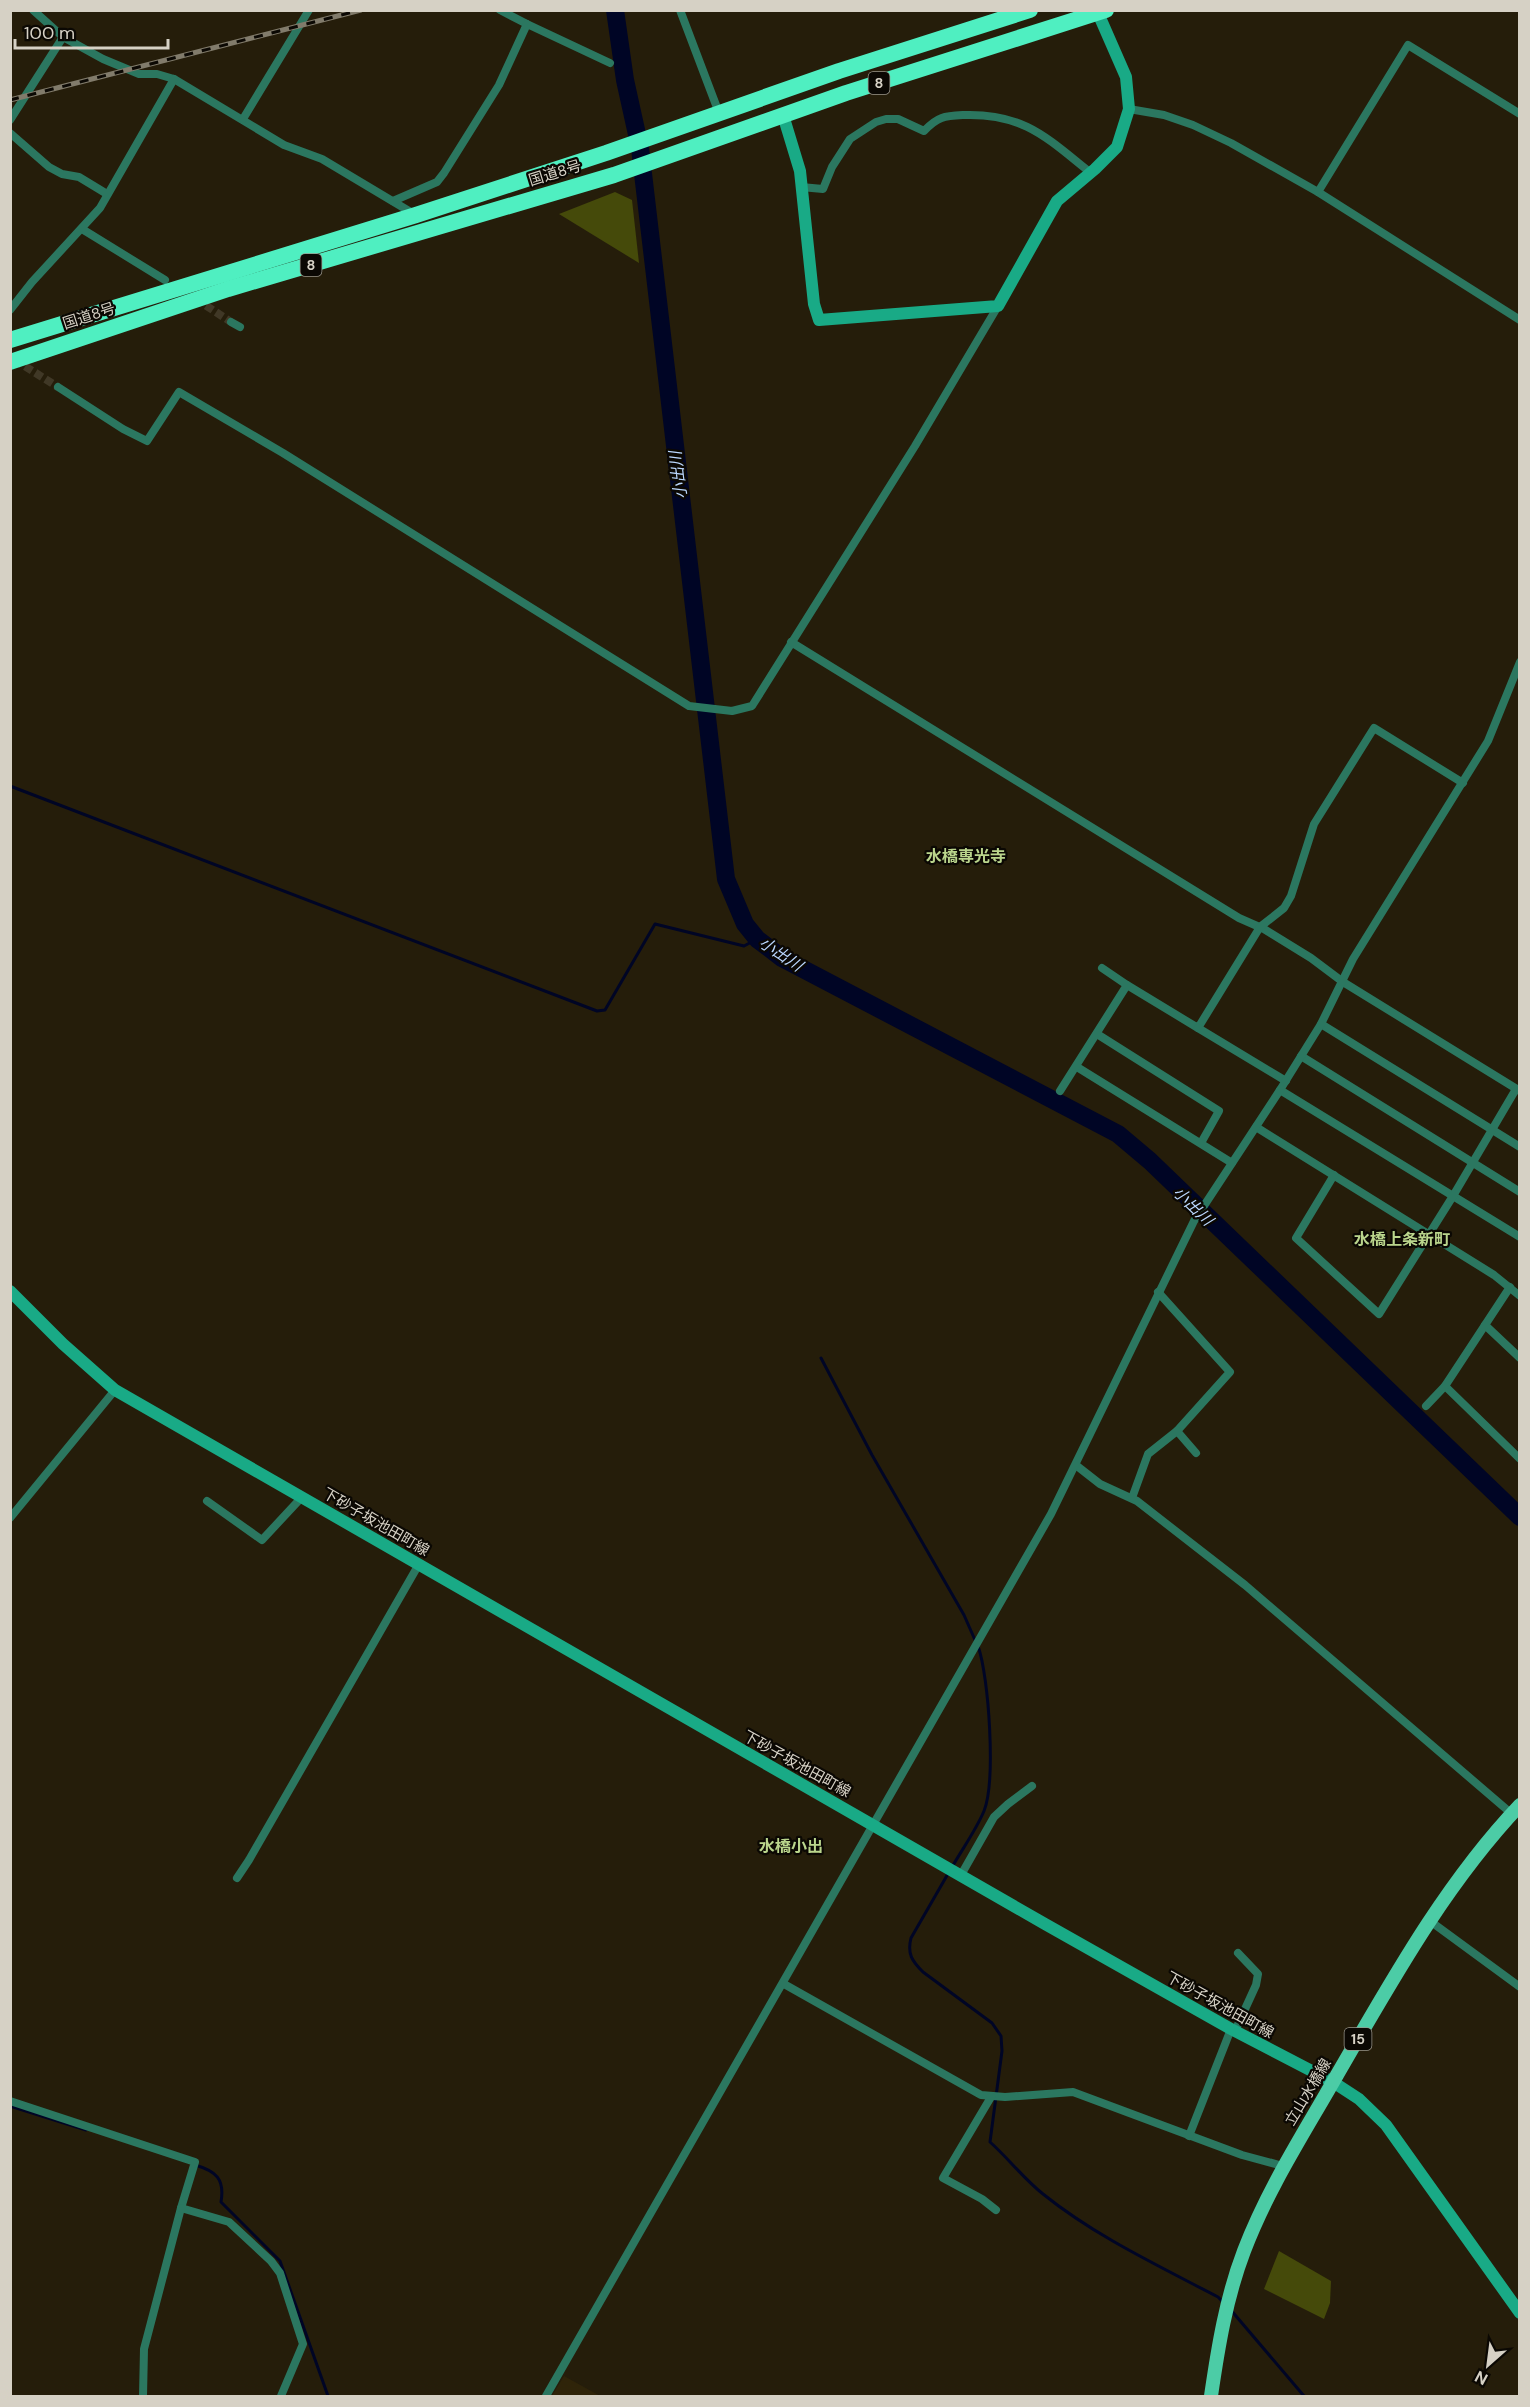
<svg xmlns="http://www.w3.org/2000/svg" width="1530" height="2407" font-family="'DM Sans','Noto Sans JP',sans-serif">
<style>
.built{fill:#2f2409}
.green{fill:#454a0a}
.lines{fill:none;stroke-linecap:round;stroke-linejoin:round}
.stream{stroke:#000525;stroke-width:3}
.river{stroke:#000525;stroke-width:18}
.street-tunnel{stroke:#403826;stroke-width:8;stroke-dasharray:8 4;stroke-linecap:butt}
.street{stroke:#2b7760;stroke-width:8}
.secondary{stroke:#19aa86;stroke-width:12}
.primary{stroke:#4ccca6;stroke-width:14}
.highway{stroke:#4fefc1;stroke-width:16}
.rail-casing{stroke:#817b6b;stroke-width:5}
.rail{stroke:#0b0803;stroke-width:3;stroke-dasharray:9;stroke-linecap:butt}
.labels{text-anchor:middle;dominant-baseline:central;stroke-width:4.5;stroke-linejoin:round;paint-order:stroke}
.shield{fill:#0b0803;stroke:#99958b;stroke-width:1.5}
.shield-label{font-size:14px;font-weight:bold;fill:#d6d1c5}
.street-label{font-size:15px;fill:#d6d1c5;stroke:#0b0803}
.water-label{font-size:16px;font-style:italic;fill:#bbd8ff;stroke:#0b0803}
.neighbourhood-label{font-size:16px;font-weight:bold;fill:#bad58c;stroke:#0b0803}
</style>
<rect width="100%" height="100%" fill="#251d0a"/>
<!-- built -->
<path class="built" d="M 564,2376 L 600,2396 L 552,2396 Z"/>
<!-- green -->
<g class="green">
<path d="M 615,192 L 632,200 L 639,263 L 559,214 Z"/>
<path d="M 1279,2251 L 1331,2281 L 1330,2303 L 1324,2319 L 1264,2289 Z"/>
</g>
<g class="lines">
<!-- stream -->
<g class="stream">
<path d="M 10,786 L 597,1011 L 605,1010 L 655,924 L 744,946 L 757,939"/>
<path d="M 821,1358 L 872,1455 L 964,1615 L 975,1640"/>
<path d="M 952,1867 C 963,1848 976,1830 984,1811 C 996,1781 989,1677 978,1646"/>
<path d="M 949,1872 L 911,1938 C 907,1954 912,1961 923,1972 L 992,2023 L 1001,2036 L 1002,2051 L 990,2142 C 1008,2158 1024,2179 1043,2194 C 1095,2236 1159,2266 1218,2297 L 1223,2302"/>
<path d="M 10,2106 L 86,2130"/>
<path d="M 195,2165 C 216,2171 225,2179 221,2202 L 280,2261 L 328,2396"/>
<path d="M 1230,2309 L 1304,2396"/>
</g>
<!-- river -->
<path class="river" d="M 615,10 L 625,80 L 640,148 L 726,879 L 745,924 L 757,939 L 782,958 L 1118,1134 L 1150,1161 L 1520,1517"/>
<!-- street-tunnel -->
<g class="street-tunnel">
<path d="M 196,299 L 231,322"/>
<path d="M 15,360 L 58,387"/>
</g>
<!-- street -->
<g class="street">
<path d="M 33,10 L 63,37 L 103,59 L 139,74 L 157,74 L 174,79 L 284,145 L 322,159 L 414,214"/>
<path d="M 500,10 L 527,24"/>
<path d="M 680,10 L 719,113"/>
<path d="M 1129,109 L 1164,115 L 1193,125 L 1231,143 L 1318,192 L 1520,320"/>
<path d="M 243,119 L 309,10"/>
<path d="M 10,120 L 63,37"/>
<path d="M 10,133 L 49,167 L 62,174 L 79,177 L 107,194"/>
<path d="M 801,187 L 823,189 L 832,167 L 850,139 L 876,122 L 886,119 L 898,119 L 924,131 C 938,116 945,116 964,115 C 1024,113 1047,138 1091,173"/>
<path d="M 1318,192 L 1408,45 L 1520,114"/>
<path d="M 393,201 L 437,182 L 444,173 L 499,85 L 527,24 L 610,63"/>
<path d="M 82,229 L 165,280"/>
<path d="M 10,310 L 32,282 L 100,208 L 174,79"/>
<path d="M 231,322 L 240,327"/>
<path d="M 58,387 L 123,429 L 147,441 L 179,392 L 283,453 L 689,706 L 732,711 L 752,706 L 915,446 L 998,306"/>
<path d="M 791,642 L 1239,918 L 1264,929 L 1311,958 L 1343,982 L 1520,1091"/>
<path d="M 1127,985 L 1198,1028 L 1260,927 L 1284,908 L 1291,896 L 1314,824 L 1374,728 L 1463,783"/>
<path d="M 1321,1024 L 1520,1147"/>
<path d="M 1198,1028 L 1286,1081"/>
<path d="M 1097,1034 L 1219,1111 L 1201,1143"/>
<path d="M 1301,1056 L 1520,1192"/>
<path d="M 1077,1067 L 1232,1163"/>
<path d="M 1280,1090 L 1520,1237"/>
<path d="M 1060,1091 L 1127,985 L 1102,968"/>
<path d="M 1256,1127 L 1494,1275 L 1520,1296"/>
<path d="M 1334,1175 L 1296,1238 L 1379,1314 L 1453,1196 L 1516,1089"/>
<path d="M 1158,1292 L 1230,1372 L 1177,1431"/>
<path d="M 1485,1325 L 1520,1358"/>
<path d="M 1445,1386 L 1520,1459"/>
<path d="M 1426,1406 L 1445,1386 L 1510,1287"/>
<path d="M 1077,1466 L 1100,1484 L 1137,1501 L 1245,1585 L 1512,1814"/>
<path d="M 1132,1498 L 1148,1454 L 1177,1431 L 1196,1453"/>
<path d="M 207,1501 L 262,1540 L 302,1497"/>
<path d="M 10,1518 L 115,1390"/>
<path d="M 961,1875 L 994,1817 L 1008,1804 L 1032,1786"/>
<path d="M 237,1878 L 249,1860 L 419,1564"/>
<path d="M 1430,1921 L 1520,1987"/>
<path d="M 784,1984 L 981,2095 L 1005,2097 L 1073,2092 L 1242,2155 L 1283,2166"/>
<path d="M 1235,2031 L 1256,1985 L 1258,1974 L 1238,1953"/>
<path d="M 991,2097 L 943,2178 L 982,2199 L 996,2210"/>
<path d="M 10,2101 L 195,2162 L 181,2208 L 144,2349 L 143,2396"/>
<path d="M 1189,2136 L 1231,2029"/>
<path d="M 181,2208 L 229,2222 L 271,2261 L 280,2273 L 303,2344 L 281,2396"/>
<path d="M 546,2396 L 1051,1514 L 1194,1221 L 1280,1090 L 1321,1024 L 1353,959 L 1488,741 L 1520,662"/>
</g>
<!-- secondary -->
<g class="secondary">
<path d="M 783,115 L 800,171 L 814,304 L 819,320 L 998,306 L 1057,201 L 1095,169 L 1117,147 L 1129,109 L 1126,77 L 1098,13"/>
<path d="M 10,1291 L 63,1344 L 115,1390 L 1045,1924 L 1231,2029 L 1333,2082 L 1359,2099 L 1386,2125 L 1520,2313"/>
</g>
<!-- primary -->
<path class="primary" d="M 1211,2396 C 1218,2348 1226,2298 1244,2251 C 1268,2188 1304,2133 1337,2075 C 1391,1982 1445,1884 1520,1805"/>
<!-- highway -->
<g class="highway">
<path d="M 10,340 L 416,215 L 606,153 L 839,71 L 1030,10"/>
<path d="M 10,362 L 228,289 L 614,175 L 846,93 L 1106,10"/>
</g>
<!-- rail casing -->
<g class="rail-casing">
<path id="rail" d="M 10,100 L 361,10"/>
</g>
<!-- rail -->
<use href="#rail" class="rail"/>
</g>
<g class="labels">
<!-- shield labels -->
<g class="shield">
<rect x="868.5" y="72" width="21" height="22" rx="4.5"/>
<rect x="300.5" y="254" width="21" height="22" rx="4.5"/>
<rect x="1344.5" y="2028" width="27" height="22" rx="4.5"/>
</g>
<g class="shield-label">
<text x="879" y="83">8</text>
<text x="311" y="265">8</text>
<text x="1358" y="2039">15</text>
</g>
<!-- street labels -->
<g class="street-label">
<text transform="translate(555 173) rotate(-17)">国道8号</text>
<text transform="translate(89 316) rotate(-18)">国道8号</text>
<text transform="translate(376 1522) rotate(30)">下砂子坂池田町線</text>
<text transform="translate(797 1764) rotate(29)">下砂子坂池田町線</text>
<text transform="translate(1220 2005) rotate(29)">下砂子坂池田町線</text>
<text transform="translate(1308 2092) rotate(-59)">立山水橋線</text>
</g>
<!-- water labels -->
<g class="water-label">
<text transform="translate(678 475) rotate(-97)">小出川</text>
<text transform="translate(781 954) rotate(34)">小出川</text>
<text transform="translate(1193 1206) rotate(44)">小出川</text>
</g>
<!-- neighbourhood labels -->
<g class="neighbourhood-label">
<text x="966" y="856">水橋専光寺</text>
<text x="1402" y="1239">水橋上条新町</text>
<text x="791" y="1846">水橋小出</text>
</g>
</g>
<!-- border -->
<rect width="1530" height="2407" fill="none" stroke="#d6d1c5" stroke-width="24"/>
<!-- north arrow -->
<g transform="translate(1488 2365) rotate(208)" stroke="#0b0803" stroke-width="4.5" paint-order="stroke">
<path d="M0-4.5L10 22L0 15L-10 22Z" fill="#d6d1c5"/>
<text y="-9" font-size="16" font-weight="bold" text-anchor="middle" fill="#d6d1c5">N</text>
</g>
<!-- scale -->
<path d="M15 39v9h153v-9" fill="none" stroke="#d6d1c5" stroke-width="3"/>
<text x="24" y="39" font-size="18" fill="#d6d1c5" stroke="#0b0803" stroke-width="4.5" paint-order="stroke">100 m</text>
</svg>
